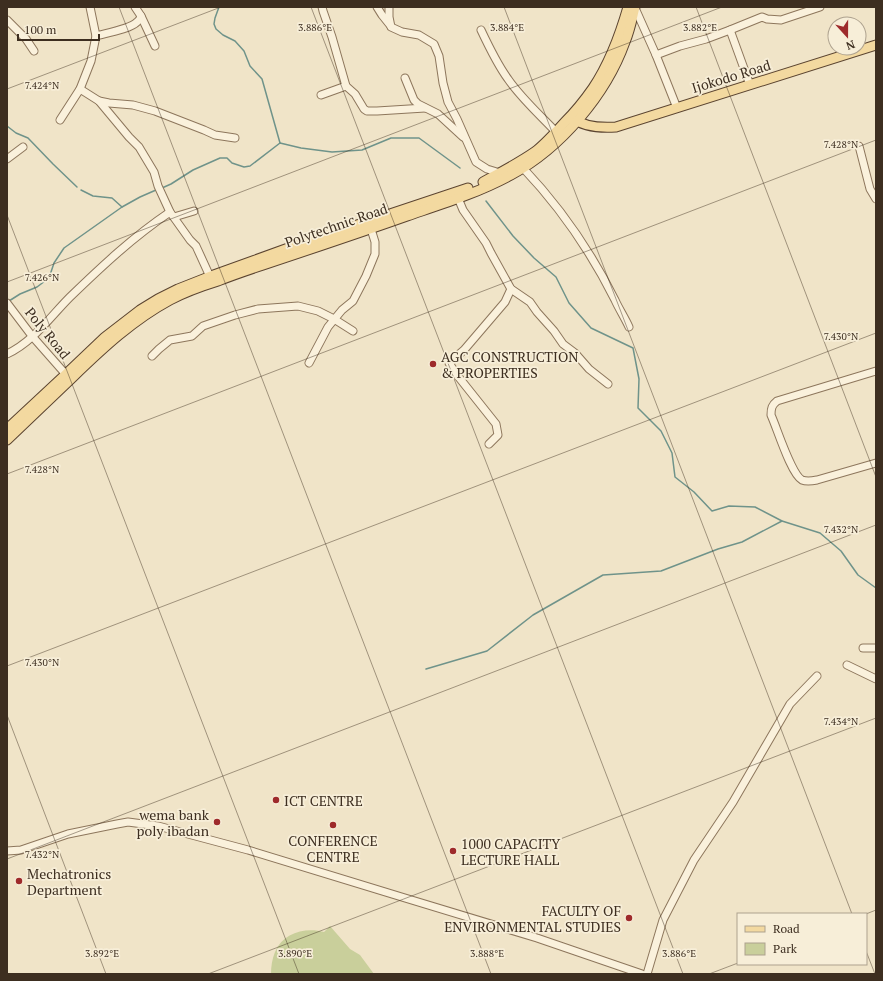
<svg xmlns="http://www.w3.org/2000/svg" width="883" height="981" font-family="'PT Serif',serif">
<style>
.green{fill:#c9cf9b}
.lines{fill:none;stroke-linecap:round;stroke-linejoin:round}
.stream{stroke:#6f938a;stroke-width:1.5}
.minor-casing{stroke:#8d765c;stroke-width:9}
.major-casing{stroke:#5b4430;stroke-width:11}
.minor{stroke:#faf1dc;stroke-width:7}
.major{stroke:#f3d9a0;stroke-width:9}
.ticks{fill:none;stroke:#3d2e20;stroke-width:1;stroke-opacity:0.45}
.poi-dot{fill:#9e2a2b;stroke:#f7eed8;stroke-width:1.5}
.labels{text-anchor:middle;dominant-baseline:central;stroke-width:3.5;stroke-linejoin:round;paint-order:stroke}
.street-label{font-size:14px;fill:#3d2e20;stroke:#f7eed8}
.poi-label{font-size:14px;fill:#3d2e20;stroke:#f7eed8;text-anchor:start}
.ticks-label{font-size:10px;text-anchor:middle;fill:#3d2e20;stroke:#f7eed8;stroke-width:3.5;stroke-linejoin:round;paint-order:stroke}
</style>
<rect width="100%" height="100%" fill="#f0e4c8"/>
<!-- green -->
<path class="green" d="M 330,926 L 350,949 L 360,955 L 374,974 L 271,974 C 271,967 272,959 275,952 C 283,933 305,927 324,932 Z"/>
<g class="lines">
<!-- stream -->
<g class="stream">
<path d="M 219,7 L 215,18 L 214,24 L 216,29 L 223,35 L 235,41 L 244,51 L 250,66 L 262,79 L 280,143"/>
<path d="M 7,126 L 16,133 L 28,138 L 53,164 L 77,187"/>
<path d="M 162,188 L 171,184 L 193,170 L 220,158 L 227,158 L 232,163 L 244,167 L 250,166 L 280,143 L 301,148 L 332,152 L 362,150 L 391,138 L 419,138 L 460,168"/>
<path d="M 81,190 L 93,196 L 112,198 L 122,207"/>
<path d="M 486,201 L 513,236 L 534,258 L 556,277 L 569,303 L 591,328 L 633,348 L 639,379 L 638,408 L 661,431 L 672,453 L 675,477 L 694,492 L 712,511 L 729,506 L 755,507 L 782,521 L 820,533 L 841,551 L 858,575 L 876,588"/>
<path d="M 9,301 L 20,294 L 37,287 L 49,278 L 54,263 L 64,248 L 122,207 L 140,197 L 156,190"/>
<path d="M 426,669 L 487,651 L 533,615 L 603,575 L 661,571 L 718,549 L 742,542 L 782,521"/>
</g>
<!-- minor casing -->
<g class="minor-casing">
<g id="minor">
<path d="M 322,7 L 323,11 L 332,37 L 346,86 L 355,94 L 364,109 L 367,111 L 377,111 L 425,108"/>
<path d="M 377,7 L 382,15 L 390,25"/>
<path d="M 389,7 L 389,17 L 391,27 L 402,32 L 419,35 L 434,44 L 439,56 L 443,83 L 448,102 L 457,119 L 476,162 L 487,169 L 500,173"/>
<path d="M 635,8 L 656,55 L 677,108"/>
<path d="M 141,16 L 155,46"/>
<path d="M 7,20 L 26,39 L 34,51"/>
<path d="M 481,30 C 489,47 497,64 508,79 C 521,98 540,115 556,132"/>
<path d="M 730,30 L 750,85"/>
<path d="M 96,36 C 107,33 130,29 137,22 C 140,20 140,19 141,16 L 135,7"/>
<path d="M 656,55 L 680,46 L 706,39 L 730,30 L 762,17 L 767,19 L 781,20 L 820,7"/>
<path d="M 405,78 L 414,100 L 418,104 L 438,114 L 463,137"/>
<path d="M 80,89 L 99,101 L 129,137 L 139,147 L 154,172 L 158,186 L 170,212 L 190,240 L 196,246 L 212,281"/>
<path d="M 321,95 L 346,86"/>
<path d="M 99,101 L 109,103 L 133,105 L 155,111 L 204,130 L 215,135 L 235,138"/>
<path d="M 60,120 L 80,89 L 91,61 L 96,36 L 90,7"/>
<path d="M 859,146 L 870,189 L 876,199"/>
<path d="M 7,159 L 23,147"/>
<path d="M 523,168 C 560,207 591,252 615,300 C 619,309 625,318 629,327"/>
<path d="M 458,198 L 463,210 L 486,243 L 491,253 L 511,289 L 530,302 L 537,312 L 554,331 L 563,344 L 575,353 L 589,369 L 608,384"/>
<path d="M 174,217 L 194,211"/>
<path d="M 7,303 L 32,336 L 69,378"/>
<path d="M 7,354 C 33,342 50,317 70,297 C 102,266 133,237 170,212"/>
<path d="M 152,356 L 159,349 L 170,340 L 192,336 L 203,326 L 235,315 L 258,309 L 298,306 L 318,311 L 334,319 L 353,331"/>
<path d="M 309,363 L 328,327 L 342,310 L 353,301 L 366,276 L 375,254 L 375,242 L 371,229"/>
<path d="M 876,371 L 777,401 C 772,405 771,408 771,415 C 777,428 791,474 802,480 C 807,482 812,481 817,480 L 876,463"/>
<path d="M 489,444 L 498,435 L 496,424 L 457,375 L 449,363 L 464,350 L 505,302 L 511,289"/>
<path d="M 863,648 L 876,648"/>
<path d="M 847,665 L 876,679"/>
<path d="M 7,851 L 21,850 L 68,834 L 117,824 L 128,822 L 158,826 L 248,850 L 405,898 L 537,938 L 642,974"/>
<path d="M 647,974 L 663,920 L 694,860 L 733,802 L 790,704 L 817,676"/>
</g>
</g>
<!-- major casing -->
<g class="major-casing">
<g id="major">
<path d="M 572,118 C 584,127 602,128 616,127 L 876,45"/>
<path d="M 483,182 C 501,172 519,163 536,151 C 546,143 555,133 564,123 C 575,112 584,101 593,88 C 609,64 620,35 628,7"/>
<path d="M 7,429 L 65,375 L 105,337 L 140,310 L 158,299 L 178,289 L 211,276 L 294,246 L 468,188"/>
<path d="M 7,440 C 29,419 51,398 73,377 C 103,348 133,320 170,300 C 185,292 202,286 218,281 C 233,275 248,270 263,265 C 311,249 359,233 407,216 C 442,204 478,193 511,175 C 561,148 606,95 625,42 C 630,30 632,19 635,7"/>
</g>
</g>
<!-- minor -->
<use href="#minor" class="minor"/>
<!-- major -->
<use href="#major" class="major"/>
</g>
<!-- ticks -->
<path class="ticks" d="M 119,7 L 491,974M 311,7 L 683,974M 504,7 L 852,914M 696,7 L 876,477M 7,89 L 221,7M 7,215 L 299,974M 7,282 L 722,7M 7,474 L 876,140M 7,666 L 876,333M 7,715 L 106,974M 7,859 L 876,525M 866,914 L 876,910M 866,951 L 875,974M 208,974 L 876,718M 709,974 L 738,963"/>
<!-- markers -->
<g class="poi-dot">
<circle cx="433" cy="364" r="4"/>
<circle cx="276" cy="800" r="4"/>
<circle cx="217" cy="822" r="4"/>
<circle cx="333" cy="825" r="4"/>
<circle cx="453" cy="851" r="4"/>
<circle cx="19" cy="881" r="4"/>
<circle cx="629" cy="918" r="4"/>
</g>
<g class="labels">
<!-- street labels -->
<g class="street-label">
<text transform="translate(731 76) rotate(-17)">Ijokodo Road</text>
<text transform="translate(336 225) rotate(-19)">Polytechnic Road</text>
<text transform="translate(48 333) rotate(51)">Poly Road</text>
</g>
<!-- poi labels -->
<g class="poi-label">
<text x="441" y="356">AGC CONSTRUCTION<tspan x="441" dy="16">&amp; PROPERTIES</tspan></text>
<text x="284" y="800">ICT CENTRE</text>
<text x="209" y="814" text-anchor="end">wema bank<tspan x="209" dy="16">poly ibadan</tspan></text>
<text x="333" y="840" text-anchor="middle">CONFERENCE<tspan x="333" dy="16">CENTRE</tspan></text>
<text x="461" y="843">1000 CAPACITY<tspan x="461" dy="16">LECTURE HALL</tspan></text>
<text x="27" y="873">Mechatronics<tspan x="27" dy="16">Department</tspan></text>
<text x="621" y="910" text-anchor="end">FACULTY OF<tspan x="621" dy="16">ENVIRONMENTAL STUDIES</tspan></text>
</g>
</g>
<g class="ticks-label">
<text x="315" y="31">3.886°E</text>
<text x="507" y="31">3.884°E</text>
<text x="700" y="31">3.882°E</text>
<text x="42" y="89">7.424°N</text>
<text x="841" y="148">7.428°N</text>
<text x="42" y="281">7.426°N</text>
<text x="841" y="340">7.430°N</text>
<text x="42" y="473">7.428°N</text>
<text x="841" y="533">7.432°N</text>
<text x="42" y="666">7.430°N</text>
<text x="841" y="725">7.434°N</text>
<text x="42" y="858">7.432°N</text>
<text x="102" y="957">3.892°E</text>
<text x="295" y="957">3.890°E</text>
<text x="487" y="957">3.888°E</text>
<text x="679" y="957">3.886°E</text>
</g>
<!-- border -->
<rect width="883" height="981" fill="none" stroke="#3d2e20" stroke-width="16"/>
<!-- legend -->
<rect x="737" y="913" width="130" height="52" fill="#f7eed8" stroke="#ada18e"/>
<rect x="745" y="926" width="20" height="6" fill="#f3d9a0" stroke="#ada18e"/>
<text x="773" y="933" font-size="12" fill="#3d2e20">Road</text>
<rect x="745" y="943" width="20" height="12" fill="#c9cf9b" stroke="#ada18e"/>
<text x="773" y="953" font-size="12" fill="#3d2e20">Park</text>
<!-- north arrow -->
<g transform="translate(847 36) rotate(159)"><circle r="19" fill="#f7eed8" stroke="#ada18e"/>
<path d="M0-3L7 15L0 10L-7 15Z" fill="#9e2a2b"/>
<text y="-6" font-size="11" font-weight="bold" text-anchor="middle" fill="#3d2e20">N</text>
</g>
<!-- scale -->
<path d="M18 34v6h81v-6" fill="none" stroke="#3d2e20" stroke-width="2"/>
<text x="24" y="34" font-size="12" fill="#3d2e20" stroke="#f7eed8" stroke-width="3" paint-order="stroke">100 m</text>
</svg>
